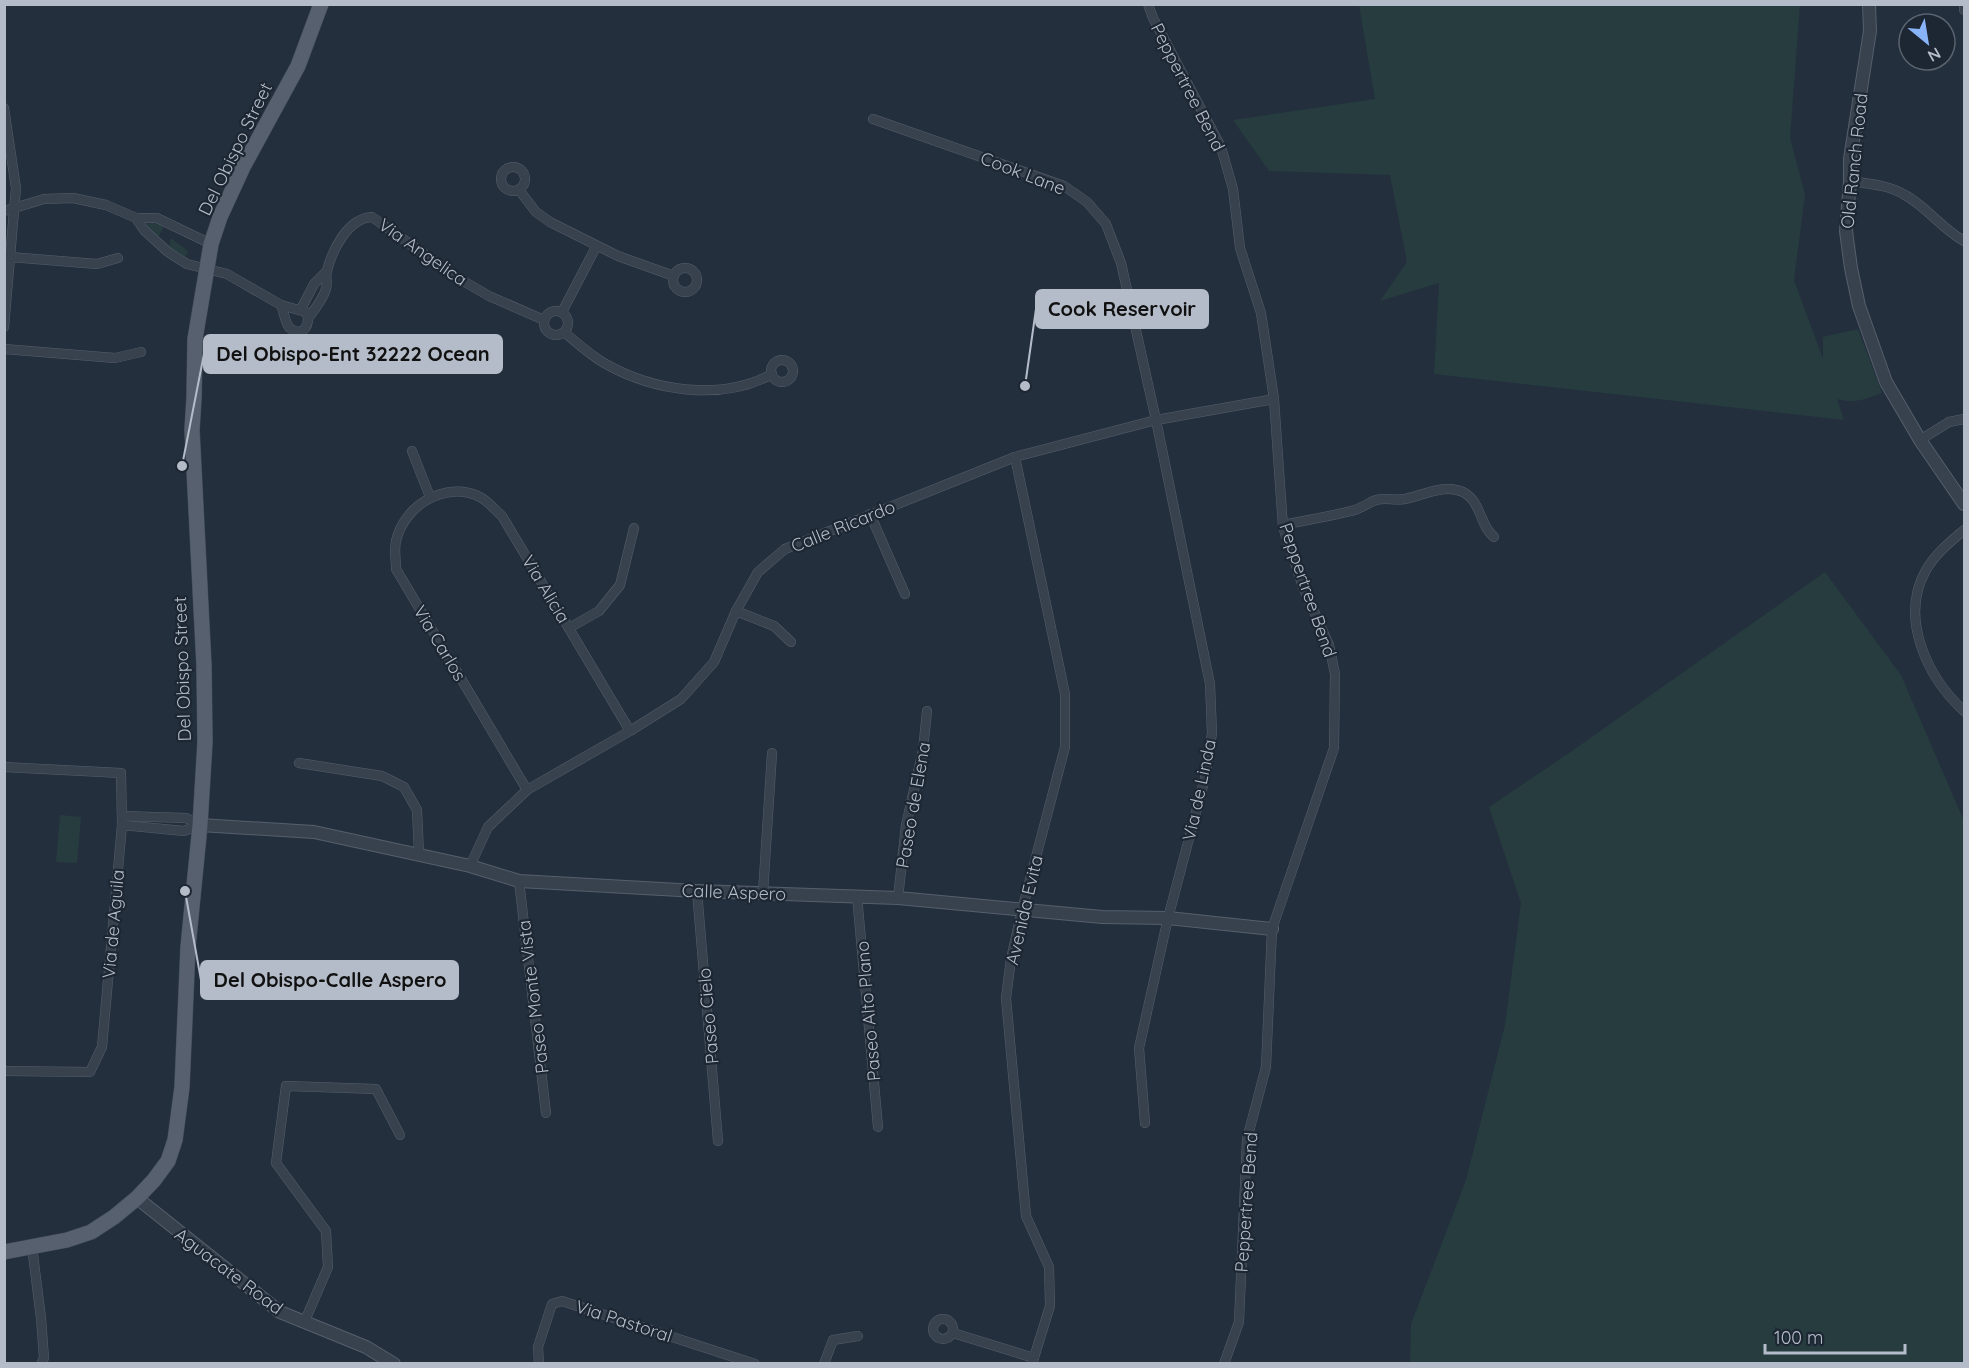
<svg xmlns="http://www.w3.org/2000/svg" width="1969" height="1368" font-family="Quicksand,sans-serif">
<style>
.green{fill:#263c3f}
.lines{fill:none;stroke-linecap:round;stroke-linejoin:round}
.minor-casing{stroke:#565f6c;stroke-width:10}
.tertiary-casing{stroke:#565f6c;stroke-width:14}
.primary-casing{stroke:#414a57;stroke-width:16}
.minor{stroke:#38414e;stroke-width:9}
.tertiary{stroke:#38414e;stroke-width:12}
.primary{stroke:#56606e;stroke-width:15}
.labels{text-anchor:middle;dominant-baseline:central;stroke-width:4.5;stroke-linejoin:round;paint-order:stroke}
.street-label{font-size:18px;fill:#b4bcc9;stroke:#1d2633}
.leader{fill:none;stroke:#b4bcc9;stroke-width:2}
.callout-dot{fill:#b4bcc9;stroke:#1d2633;stroke-width:2}
.callout{fill:#b4bcc9;stroke:#b4bcc9;stroke-width:2}
.callout-label{font-size:20px;text-anchor:middle;font-weight:bold;fill:#111}
</style>
<rect width="100%" height="100%" fill="#242f3e"/>
<!-- green -->
<g class="green">
<path d="M 1359,5 L 1800,5 L 1790,138 L 1805,194 L 1794,280 L 1823,359 L 1823,337 L 1858,329 L 1882,393 C 1866,399 1854,404 1837,399 L 1844,420 L 1434,374 L 1439,283 L 1380,301 L 1407,262 L 1390,175 L 1269,171 L 1233,120 L 1375,99 Z"/>
<path d="M 149,221 L 162,225 L 163,228 L 159,236 L 156,236 L 146,227 Z"/>
<path d="M 172,239 L 188,251 L 187,255 L 184,256 L 169,247 L 170,240 Z"/>
<path d="M 1825,572 L 1901,675 L 1964,821 L 1964,1363 L 1410,1363 L 1411,1324 L 1466,1180 L 1505,1025 L 1521,903 L 1489,807 L 1572,751 Z"/>
<path d="M 60,815 L 81,817 L 77,863 L 56,862 Z"/>
</g>
<g class="lines">
<!-- minor casing -->
<g class="minor-casing">
<g id="minor">
<path d="M 1148,4 L 1153,18 L 1221,147 L 1233,189 L 1240,248 L 1261,313 L 1274,399 L 1283,527 L 1303,587 L 1329,645 L 1335,674 L 1334,748 L 1272,929 L 1266,1067 L 1247,1139 L 1239,1322 L 1224,1364"/>
<path d="M 1964,4 L 1964,10"/>
<path d="M 4,108 L 16,188 L 4,327"/>
<path d="M 873,119 L 1064,186 L 1087,202 L 1106,224 L 1121,263 L 1156,420 L 1210,684 L 1212,733 L 1205,778 L 1168,918 L 1139,1048 L 1145,1123"/>
<circle cx="513" cy="179" r="12"/>
<path d="M 1850,181 C 1869,184 1889,185 1905,195 C 1927,207 1942,229 1964,241"/>
<path d="M 519,190 L 536,212 L 550,222 L 618,256 L 674,276"/>
<path d="M 4,211 L 44,199 L 73,198 L 106,205 L 136,218 L 157,218 L 211,244"/>
<path d="M 136,218 L 144,230 L 168,252 L 187,264 L 227,274 L 281,305 L 306,312 C 312,323 303,339 290,328 C 285,324 284,311 281,305"/>
<path d="M 10,257 L 97,264 L 118,258"/>
<circle cx="685" cy="280" r="12"/>
<path d="M 301,309 L 314,284 L 326,272"/>
<circle cx="556" cy="323" r="12"/>
<path d="M 562,312 L 596,247"/>
<path d="M 309,317 C 315,309 323,299 326,289 C 328,283 325,277 327,271 C 332,250 348,218 372,217 L 458,278 L 489,296 L 544,320"/>
<path d="M 564,332 C 577,343 589,354 604,363 C 653,391 721,402 772,374"/>
<path d="M 4,349 L 115,358 L 141,352"/>
<circle cx="782" cy="371" r="11"/>
<path d="M 1920,440 L 1949,422 L 1964,419"/>
<path d="M 412,451 L 430,497"/>
<path d="M 1015,457 L 1065,694 L 1065,747 L 1022,910 L 1011,959 L 1006,998 L 1026,1216 L 1049,1267 L 1050,1306 L 1032,1364"/>
<path d="M 870,514 L 905,594"/>
<path d="M 1283,525 C 1305,520 1328,517 1351,511 C 1360,509 1368,503 1376,500 C 1386,497 1395,501 1404,499 C 1422,496 1445,483 1463,492 C 1482,502 1479,525 1494,537"/>
<path d="M 1964,530 C 1950,542 1935,554 1926,570 C 1899,618 1927,677 1964,711"/>
<path d="M 736,611 L 774,626 L 791,642"/>
<path d="M 569,628 L 599,611 L 620,585 L 634,528"/>
<path d="M 299,763 L 382,776 L 404,787 L 417,810 L 419,854"/>
<path d="M 4,767 L 121,773 L 122,825 L 102,1047 L 90,1072 L 4,1071"/>
<path d="M 527,790 L 396,569 C 396,561 394,549 396,541 C 404,505 446,480 480,497 C 488,501 495,510 502,516 L 630,731"/>
<path d="M 122,816 L 186,818 L 200,825"/>
<path d="M 122,825 L 184,831 L 200,825"/>
<path d="M 470,866 L 488,827 L 527,790 L 630,731 L 681,699 L 714,662 L 736,611 L 758,572 L 785,549 L 1015,457 L 1156,420 L 1274,399"/>
<path d="M 519,881 L 546,1113"/>
<path d="M 697,891 L 718,1141"/>
<path d="M 763,893 L 772,753"/>
<path d="M 857,896 L 878,1127"/>
<path d="M 898,898 L 906,825 L 923,750 L 927,711"/>
<path d="M 32,1247 L 41,1318 L 44,1358 L 41,1364"/>
<circle cx="943" cy="1329" r="10"/>
<path d="M 304,1323 L 328,1267 L 326,1231 L 276,1163 L 286,1086 L 376,1089 L 400,1135"/>
<path d="M 953,1333 L 1034,1358"/>
<path d="M 539,1364 L 538,1347 L 552,1304 L 562,1301 L 755,1364"/>
<path d="M 824,1364 L 833,1340 L 858,1336"/>
</g>
</g>
<!-- tertiary casing -->
<g class="tertiary-casing">
<g id="tertiary">
<path d="M 1869,4 L 1870,31 L 1850,159 L 1850,181 L 1846,231 L 1851,268 L 1859,306 L 1886,382 L 1920,440 L 1964,504"/>
<path d="M 200,825 L 314,832 L 470,866 L 519,881 L 697,891 L 898,898 L 1102,917 L 1168,918 L 1272,929"/>
<path d="M 137,1198 L 280,1312 L 366,1347 L 394,1364"/>
</g>
</g>
<!-- primary casing -->
<g class="primary-casing">
<path id="primary" d="M 4,1252 L 67,1240 L 91,1232 L 114,1217 L 137,1198 L 154,1180 L 168,1161 L 175,1140 L 182,1087 L 188,947 L 200,825 L 205,742 L 204,666 L 192,430 L 194,398 L 195,339 L 211,244 L 220,217 L 243,167 L 298,66 L 321,4"/>
</g>
<!-- minor -->
<use href="#minor" class="minor"/>
<!-- tertiary -->
<use href="#tertiary" class="tertiary"/>
<!-- primary -->
<use href="#primary" class="primary"/>
</g>
<g class="labels">
<!-- street labels -->
<g class="street-label">
<text transform="translate(1188 87) rotate(63)">Peppertree Bend</text>
<text transform="translate(235 149) rotate(-64)">Del Obispo Street</text>
<text transform="translate(1854 161) rotate(-84)">Old Ranch Road</text>
<text transform="translate(1023 173) rotate(21)">Cook Lane</text>
<text transform="translate(423 252) rotate(35)">Via Angelica</text>
<text transform="translate(843 526) rotate(-22)">Calle Ricardo</text>
<text transform="translate(546 589) rotate(59)">Via Alicia</text>
<text transform="translate(1308 590) rotate(71)">Peppertree Bend</text>
<text transform="translate(440 643) rotate(59)">Via Carlos</text>
<text transform="translate(182 669) rotate(-92)">Del Obispo Street</text>
<text transform="translate(1199 790) rotate(-78)">Via de Linda</text>
<text transform="translate(913 805) rotate(-80)">Paseo de Elena</text>
<text transform="translate(734 892) rotate(2)">Calle Aspero</text>
<text transform="translate(1024 910) rotate(-77)">Avenida Evita</text>
<text transform="translate(113 924) rotate(-85)">Via de Aguila</text>
<text transform="translate(533 997) rotate(-97)">Paseo Monte Vista</text>
<text transform="translate(868 1011) rotate(-95)">Paseo Alto Plano</text>
<text transform="translate(708 1016) rotate(-95)">Paseo Cielo</text>
<text transform="translate(1246 1202) rotate(-86)">Peppertree Bend</text>
<text transform="translate(229 1271) rotate(37)">Aguacate Road</text>
<text transform="translate(624 1321) rotate(18)">Via Pastoral</text>
</g>
</g>
<!-- callouts -->
<path class="leader" d="M1025 386L1036 309M182 466L204 354M185 891L201 980"/>
<g class="callout-dot">
<circle cx="1025" cy="386" r="6"/>
<circle cx="182" cy="466" r="6"/>
<circle cx="185" cy="891" r="6"/>
</g>
<g class="callout">
<rect x="1036" y="290" width="172" height="38" rx="6"/>
<rect x="204" y="335" width="298" height="38" rx="6"/>
<rect x="201" y="961" width="257" height="38" rx="6"/>
</g>
<g class="callout-label">
<text x="1122" y="316">Cook Reservoir</text>
<text x="353" y="361">Del Obispo-Ent 32222 Ocean</text>
<text x="330" y="987">Del Obispo-Calle Aspero</text>
</g>
<!-- border -->
<rect width="1969" height="1368" fill="none" stroke="#b4bcc9" stroke-width="12"/>
<!-- north arrow -->
<g transform="translate(1927 42) rotate(150)"><circle r="28" fill="#1d2633" stroke="#59626f" stroke-width="1.5"/>
<path d="M0-4.5L10 22L0 15L-10 22Z" fill="#8ab4f8"/>
<text y="-9" font-size="16" font-weight="bold" text-anchor="middle" fill="#b4bcc9">N</text>
</g>
<!-- scale -->
<path d="M1765 1344v9h140v-9" fill="none" stroke="#b4bcc9" stroke-width="3"/>
<text x="1774" y="1344" font-size="18" fill="#b4bcc9" stroke="#1d2633" stroke-width="4.5" paint-order="stroke">100 m</text>
</svg>
